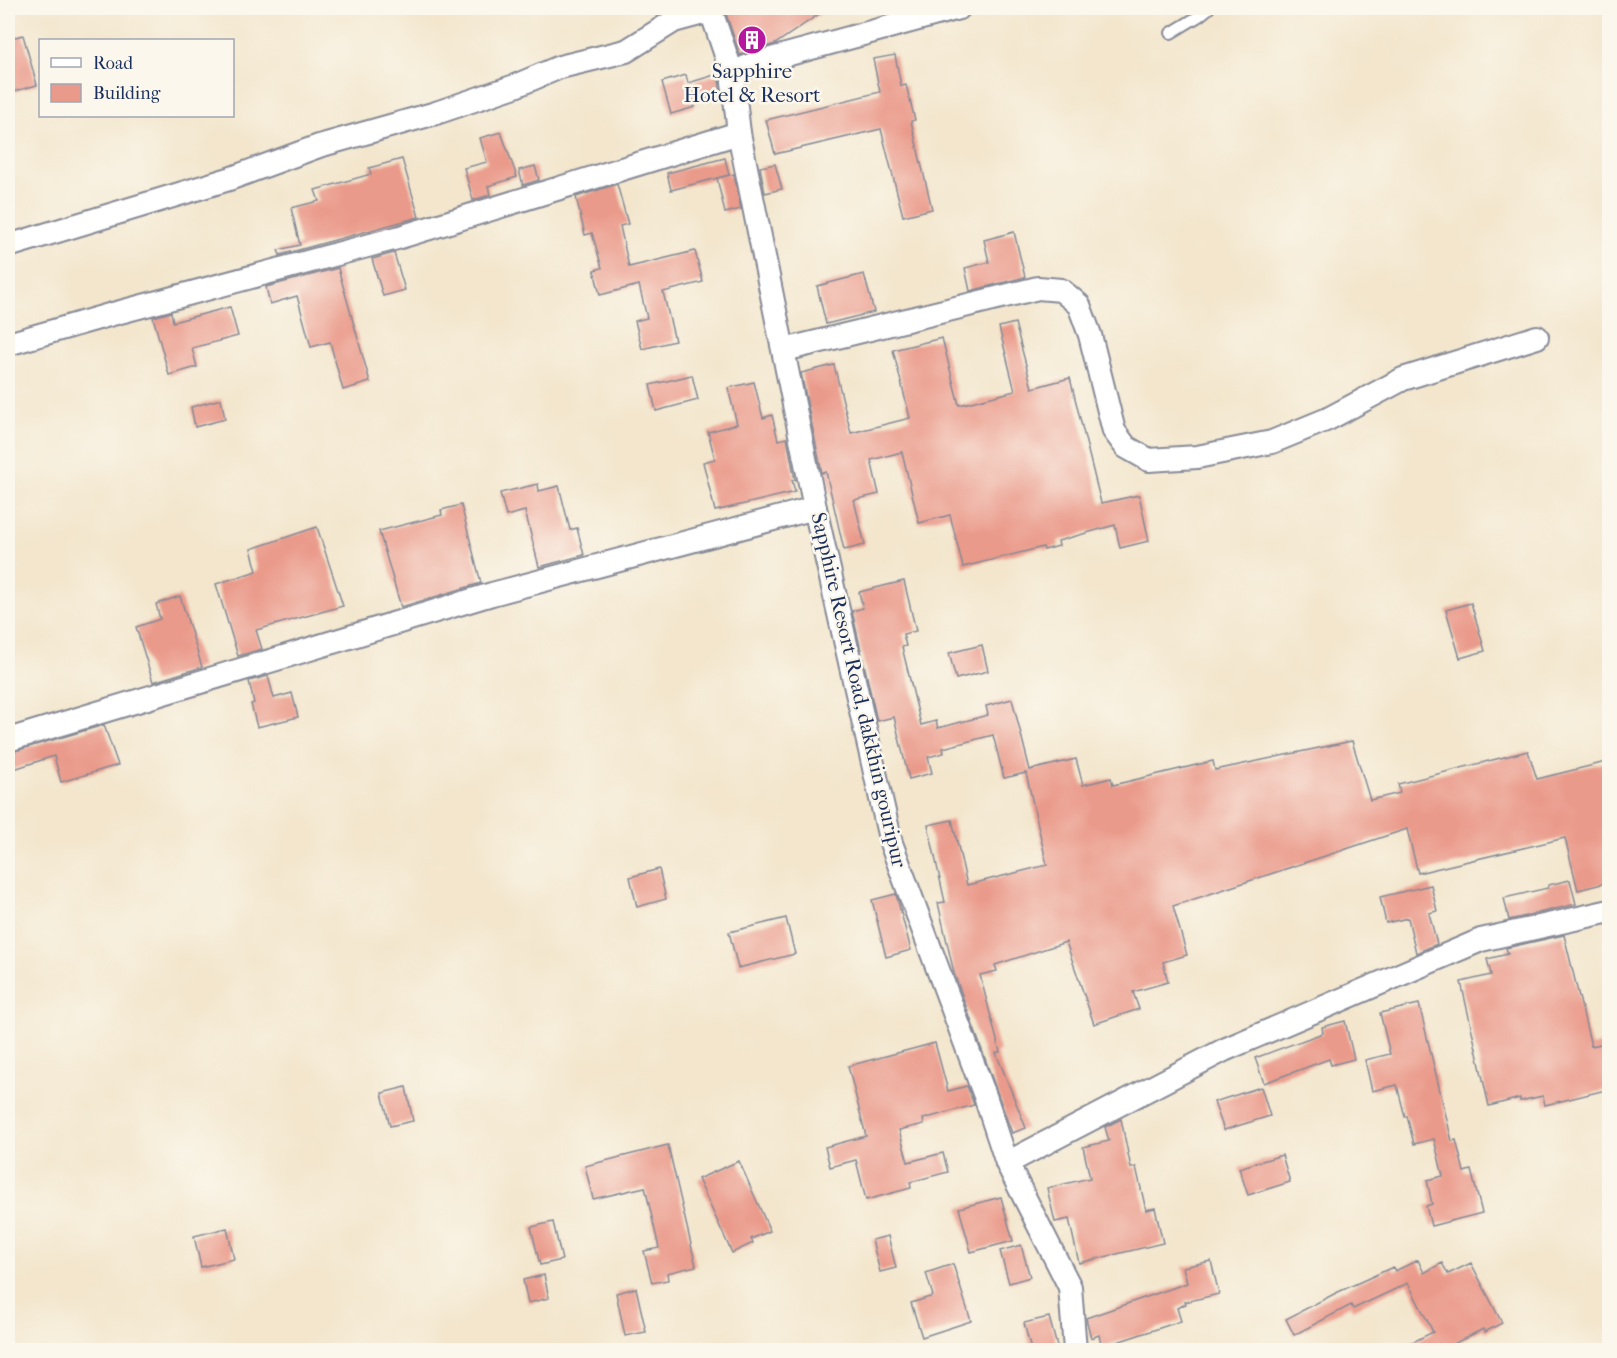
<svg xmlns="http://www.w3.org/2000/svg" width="1617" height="1358" font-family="'IM FELL French Canon',serif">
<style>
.building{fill:#ea9a8a}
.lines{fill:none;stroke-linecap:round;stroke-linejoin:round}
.service-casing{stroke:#878a96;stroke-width:14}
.minor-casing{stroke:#878a96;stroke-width:26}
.service{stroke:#fff;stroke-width:10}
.minor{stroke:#fff;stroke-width:22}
.labels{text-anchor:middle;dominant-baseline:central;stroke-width:5;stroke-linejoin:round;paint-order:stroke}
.poi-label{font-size:21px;fill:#1b2f5e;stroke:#fbf7ec}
.street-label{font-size:21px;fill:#1b2f5e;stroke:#fbf7ec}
</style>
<rect width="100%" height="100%" fill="#fbf7ec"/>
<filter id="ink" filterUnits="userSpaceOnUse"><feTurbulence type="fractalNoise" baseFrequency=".0167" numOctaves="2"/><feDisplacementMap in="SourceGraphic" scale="12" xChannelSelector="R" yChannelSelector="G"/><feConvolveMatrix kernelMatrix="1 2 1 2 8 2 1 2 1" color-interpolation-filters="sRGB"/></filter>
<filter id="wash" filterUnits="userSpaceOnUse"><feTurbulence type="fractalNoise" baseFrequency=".008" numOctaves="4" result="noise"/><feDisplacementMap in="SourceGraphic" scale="24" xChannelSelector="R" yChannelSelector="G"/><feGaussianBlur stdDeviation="1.35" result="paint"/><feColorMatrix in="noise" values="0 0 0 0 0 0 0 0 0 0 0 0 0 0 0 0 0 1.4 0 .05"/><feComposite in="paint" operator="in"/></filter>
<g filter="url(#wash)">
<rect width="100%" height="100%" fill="#f3e6cd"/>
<g id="blocks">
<!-- building -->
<g class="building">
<path d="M 724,8 L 828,8 L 775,44 L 740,55 Z"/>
<path d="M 23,35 L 37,85 L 12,92 L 8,77 L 8,39 Z"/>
<path d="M 895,55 L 901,86 L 906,85 L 915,120 L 911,121 L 932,209 L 903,216 L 881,129 L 775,154 L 766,120 L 880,92 L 873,59 Z"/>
<path d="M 718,74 L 721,95 L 694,103 L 695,107 L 671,114 L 662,82 L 686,75 L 688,83 Z"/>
<path d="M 501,132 L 517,177 L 488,186 L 490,195 L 473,200 L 464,168 L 487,162 L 480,138 Z"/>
<path d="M 725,158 L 729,175 L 671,190 L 667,173 Z"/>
<path d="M 402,159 L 419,217 L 280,255 L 278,250 L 300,245 L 291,208 L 319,201 L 315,190 L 371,174 L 369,168 Z"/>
<path d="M 775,164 L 782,189 L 765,193 L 760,167 Z"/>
<path d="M 535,166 L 539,180 L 523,185 L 519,170 Z"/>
<path d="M 734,174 L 741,209 L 725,213 L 717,178 Z"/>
<path d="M 617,184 L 628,224 L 620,226 L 629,267 L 695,251 L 703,282 L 663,292 L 675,341 L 642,349 L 635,321 L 647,318 L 639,285 L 600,295 L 594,270 L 602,268 L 592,233 L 585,235 L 576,197 Z"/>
<path d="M 1014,232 L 1025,277 L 970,291 L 965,268 L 989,262 L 984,240 Z"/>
<path d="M 394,253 L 405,290 L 383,296 L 372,259 Z"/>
<path d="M 338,268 L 370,382 L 343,390 L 330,342 L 311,347 L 297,296 L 270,304 L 266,287 Z"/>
<path d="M 864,274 L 874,312 L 826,324 L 817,286 Z"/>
<path d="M 230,307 L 238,336 L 192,348 L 197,367 L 169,375 L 153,317 L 171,312 L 173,322 Z"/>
<path d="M 1015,323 L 1032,388 L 1070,378 L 1101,503 L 1139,495 L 1149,541 L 1120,548 L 1115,525 L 1058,541 L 1059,546 L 1044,550 L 1043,547 L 963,567 L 950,515 L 919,523 L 902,452 L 871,460 L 879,494 L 854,500 L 865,545 L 844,550 L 826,472 L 822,473 L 801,373 L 834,365 L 851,433 L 910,418 L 893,350 L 942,338 L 959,405 L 1015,391 L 999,327 Z"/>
<path d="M 692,375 L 698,400 L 656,411 L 650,385 Z"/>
<path d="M 754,382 L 763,418 L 772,415 L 778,440 L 787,438 L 795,480 L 792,480 L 795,492 L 715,511 L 703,462 L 715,459 L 708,432 L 737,424 L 728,388 Z"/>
<path d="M 221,399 L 225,419 L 195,427 L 191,407 Z"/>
<path d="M 538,484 L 539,491 L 559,486 L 570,530 L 577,528 L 584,555 L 539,567 L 525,511 L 506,516 L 500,493 Z"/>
<path d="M 461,505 L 481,583 L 401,607 L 379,531 L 442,515 L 441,510 Z"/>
<path d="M 317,527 L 343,606 L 256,630 L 262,649 L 238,656 L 216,584 L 257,571 L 251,549 Z"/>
<path d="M 904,581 L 916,631 L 903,634 L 906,646 L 902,647 L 921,725 L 936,721 L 938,728 L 988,715 L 986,706 L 1012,699 L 1030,770 L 1076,759 L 1083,785 L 1111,778 L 1113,785 L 1213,761 L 1215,770 L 1352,741 L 1370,800 L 1400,793 L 1398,784 L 1528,751 L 1537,779 L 1610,761 L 1610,882 L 1578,890 L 1565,838 L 1418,873 L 1407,829 L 1173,906 L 1187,955 L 1163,962 L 1168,982 L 1133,992 L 1139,1009 L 1094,1024 L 1066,942 L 995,965 L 997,971 L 980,975 L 1000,1052 L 996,1053 L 1026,1128 L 1012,1133 L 954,973 L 938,903 L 945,902 L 928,825 L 952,820 L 967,885 L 1047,865 L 1026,773 L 1004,778 L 993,735 L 943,748 L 944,753 L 928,757 L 932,773 L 909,779 L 894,717 L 877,721 L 852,611 L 863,608 L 859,592 Z"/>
<path d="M 180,596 L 202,667 L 153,682 L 136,627 L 160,619 L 156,604 Z"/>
<path d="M 1471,603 L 1485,651 L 1460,658 L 1446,610 Z"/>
<path d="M 982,645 L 988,671 L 956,679 L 949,653 Z"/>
<path d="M 268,676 L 274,698 L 292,693 L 298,717 L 257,727 L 251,704 L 254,703 L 249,681 Z"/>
<path d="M 104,725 L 118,765 L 61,782 L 54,756 L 8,771 L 8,753 Z"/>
<path d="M 659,869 L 666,899 L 637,907 L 630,877 Z"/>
<path d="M 1570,880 L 1576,904 L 1509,920 L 1504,898 L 1548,888 L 1548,885 Z"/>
<path d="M 1431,885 L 1437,911 L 1429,913 L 1437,944 L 1416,953 L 1408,918 L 1386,923 L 1380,897 Z"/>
<path d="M 896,894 L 911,950 L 886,957 L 872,900 Z"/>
<path d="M 786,918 L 795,954 L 738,968 L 729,932 Z"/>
<path d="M 1564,935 L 1591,1046 L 1610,1042 L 1610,1089 L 1545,1105 L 1543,1096 L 1520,1101 L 1520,1098 L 1489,1106 L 1461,982 L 1491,975 L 1487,959 L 1508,954 L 1506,948 Z"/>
<path d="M 1419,1004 L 1452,1141 L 1456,1140 L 1464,1172 L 1471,1170 L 1482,1213 L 1431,1226 L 1426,1206 L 1432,1204 L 1427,1180 L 1443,1176 L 1434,1139 L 1414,1144 L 1407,1116 L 1405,1117 L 1397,1085 L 1372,1091 L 1365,1060 L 1390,1054 L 1380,1013 Z"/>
<path d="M 1345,1021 L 1354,1059 L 1331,1065 L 1329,1059 L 1264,1083 L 1255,1058 L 1323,1033 L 1322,1027 Z"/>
<path d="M 935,1043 L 948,1091 L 967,1086 L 974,1105 L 923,1119 L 924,1124 L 899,1130 L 908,1162 L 943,1153 L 948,1172 L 910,1182 L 911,1188 L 866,1200 L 856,1160 L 830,1167 L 825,1147 L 866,1136 L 848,1066 Z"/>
<path d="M 406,1087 L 413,1121 L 390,1126 L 382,1093 Z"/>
<path d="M 1261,1087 L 1270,1116 L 1224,1130 L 1214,1102 Z"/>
<path d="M 1121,1119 L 1131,1168 L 1136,1167 L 1146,1210 L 1155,1208 L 1163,1243 L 1079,1263 L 1069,1219 L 1055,1222 L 1047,1188 L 1090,1178 L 1083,1147 L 1109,1141 L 1105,1127 Z"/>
<path d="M 668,1145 L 696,1266 L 667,1273 L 668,1280 L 652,1283 L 644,1251 L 659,1248 L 645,1187 L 593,1199 L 585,1166 Z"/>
<path d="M 1282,1155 L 1290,1182 L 1248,1195 L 1239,1168 Z"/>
<path d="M 739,1161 L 770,1231 L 751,1239 L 753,1243 L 732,1253 L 698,1179 Z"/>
<path d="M 1001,1197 L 1013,1241 L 971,1252 L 959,1208 Z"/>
<path d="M 553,1222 L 562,1260 L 540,1265 L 531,1227 Z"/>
<path d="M 227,1228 L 234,1259 L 201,1267 L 194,1236 Z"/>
<path d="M 888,1236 L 896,1268 L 880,1272 L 872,1240 Z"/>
<path d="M 1021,1245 L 1030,1277 L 1009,1283 L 1000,1251 Z"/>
<path d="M 1418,1260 L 1424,1273 L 1442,1263 L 1448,1274 L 1471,1263 L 1502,1323 L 1485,1332 L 1483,1329 L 1442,1350 L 1397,1350 L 1433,1332 L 1408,1283 L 1353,1309 L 1351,1305 L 1294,1335 L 1286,1319 L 1336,1293 L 1393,1267 L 1395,1271 Z"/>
<path d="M 1211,1261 L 1219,1294 L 1185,1302 L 1186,1304 L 1177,1308 L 1181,1321 L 1102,1347 L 1099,1335 L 1091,1338 L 1086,1318 L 1187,1283 L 1183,1267 Z"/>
<path d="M 953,1264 L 971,1321 L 922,1337 L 911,1303 L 933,1296 L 926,1273 Z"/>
<path d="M 544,1275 L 549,1298 L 528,1303 L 523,1280 Z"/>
<path d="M 636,1288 L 646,1332 L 625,1336 L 616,1293 Z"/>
<path d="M 1049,1317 L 1058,1350 L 1031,1350 L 1024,1323 Z"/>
</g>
</g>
</g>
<g filter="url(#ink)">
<use href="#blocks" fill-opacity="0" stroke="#878a96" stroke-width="1.5"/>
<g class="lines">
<!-- service casing -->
<g class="service-casing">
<path id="service" d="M 1171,33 L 1199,16 L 1209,8"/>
</g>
<!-- minor casing -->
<g class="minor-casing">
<g id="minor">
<path d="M 710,8 L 732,73 L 739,133 L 815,508 L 891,843 L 985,1096 L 1007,1163 L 1070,1287 L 1075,1350"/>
<path d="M 732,73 L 753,64 L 959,8"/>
<path d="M 8,246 L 229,179 L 319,146 L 436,113 L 515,86 L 560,67 L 626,51 L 674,21 L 711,11"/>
<path d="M 8,344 L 109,315 L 397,238 L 739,133"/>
<path d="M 784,350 L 1038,288 L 1061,290 L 1079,305 L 1090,335 L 1114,431 L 1126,447 L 1149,460 L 1197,457 L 1272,442 L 1328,419 L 1403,379 L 1537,337"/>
<path d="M 8,740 L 492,594 L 815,508"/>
<path d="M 1007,1163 L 1224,1050 L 1481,940 L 1610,911"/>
</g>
</g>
<!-- service -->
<use href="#service" class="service"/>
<!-- minor -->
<use href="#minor" class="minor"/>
</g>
</g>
<!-- icons -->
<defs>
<g id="building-disc" transform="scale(1.5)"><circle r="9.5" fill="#b5179e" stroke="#fbf7ec"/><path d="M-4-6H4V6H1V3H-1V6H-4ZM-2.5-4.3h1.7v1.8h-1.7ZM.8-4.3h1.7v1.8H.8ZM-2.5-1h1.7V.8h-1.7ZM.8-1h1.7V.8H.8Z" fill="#fff"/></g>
</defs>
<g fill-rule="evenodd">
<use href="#building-disc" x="752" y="40"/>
</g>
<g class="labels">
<!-- poi labels -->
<g class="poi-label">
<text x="752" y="71">Sapphire<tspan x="752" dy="24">Hotel &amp; Resort</tspan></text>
</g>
<!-- street labels -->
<g class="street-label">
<text transform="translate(859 690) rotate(77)">Sapphire Resort Road, dakkhin gouripur</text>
</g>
</g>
<!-- margin -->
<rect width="1617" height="1358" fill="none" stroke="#fbf7ec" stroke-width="30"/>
<!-- legend -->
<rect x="39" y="39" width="195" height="78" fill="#fbf7ec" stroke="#a1a7b3" stroke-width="1.5"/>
<rect x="51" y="58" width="30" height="9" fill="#ffffff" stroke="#a1a7b3" stroke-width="1.5"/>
<text x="93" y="69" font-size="18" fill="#1b2f5e">Road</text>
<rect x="51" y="84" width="30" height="18" fill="#ea9a8a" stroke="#a1a7b3" stroke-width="1.5"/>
<text x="93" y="99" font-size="18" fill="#1b2f5e">Building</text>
</svg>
